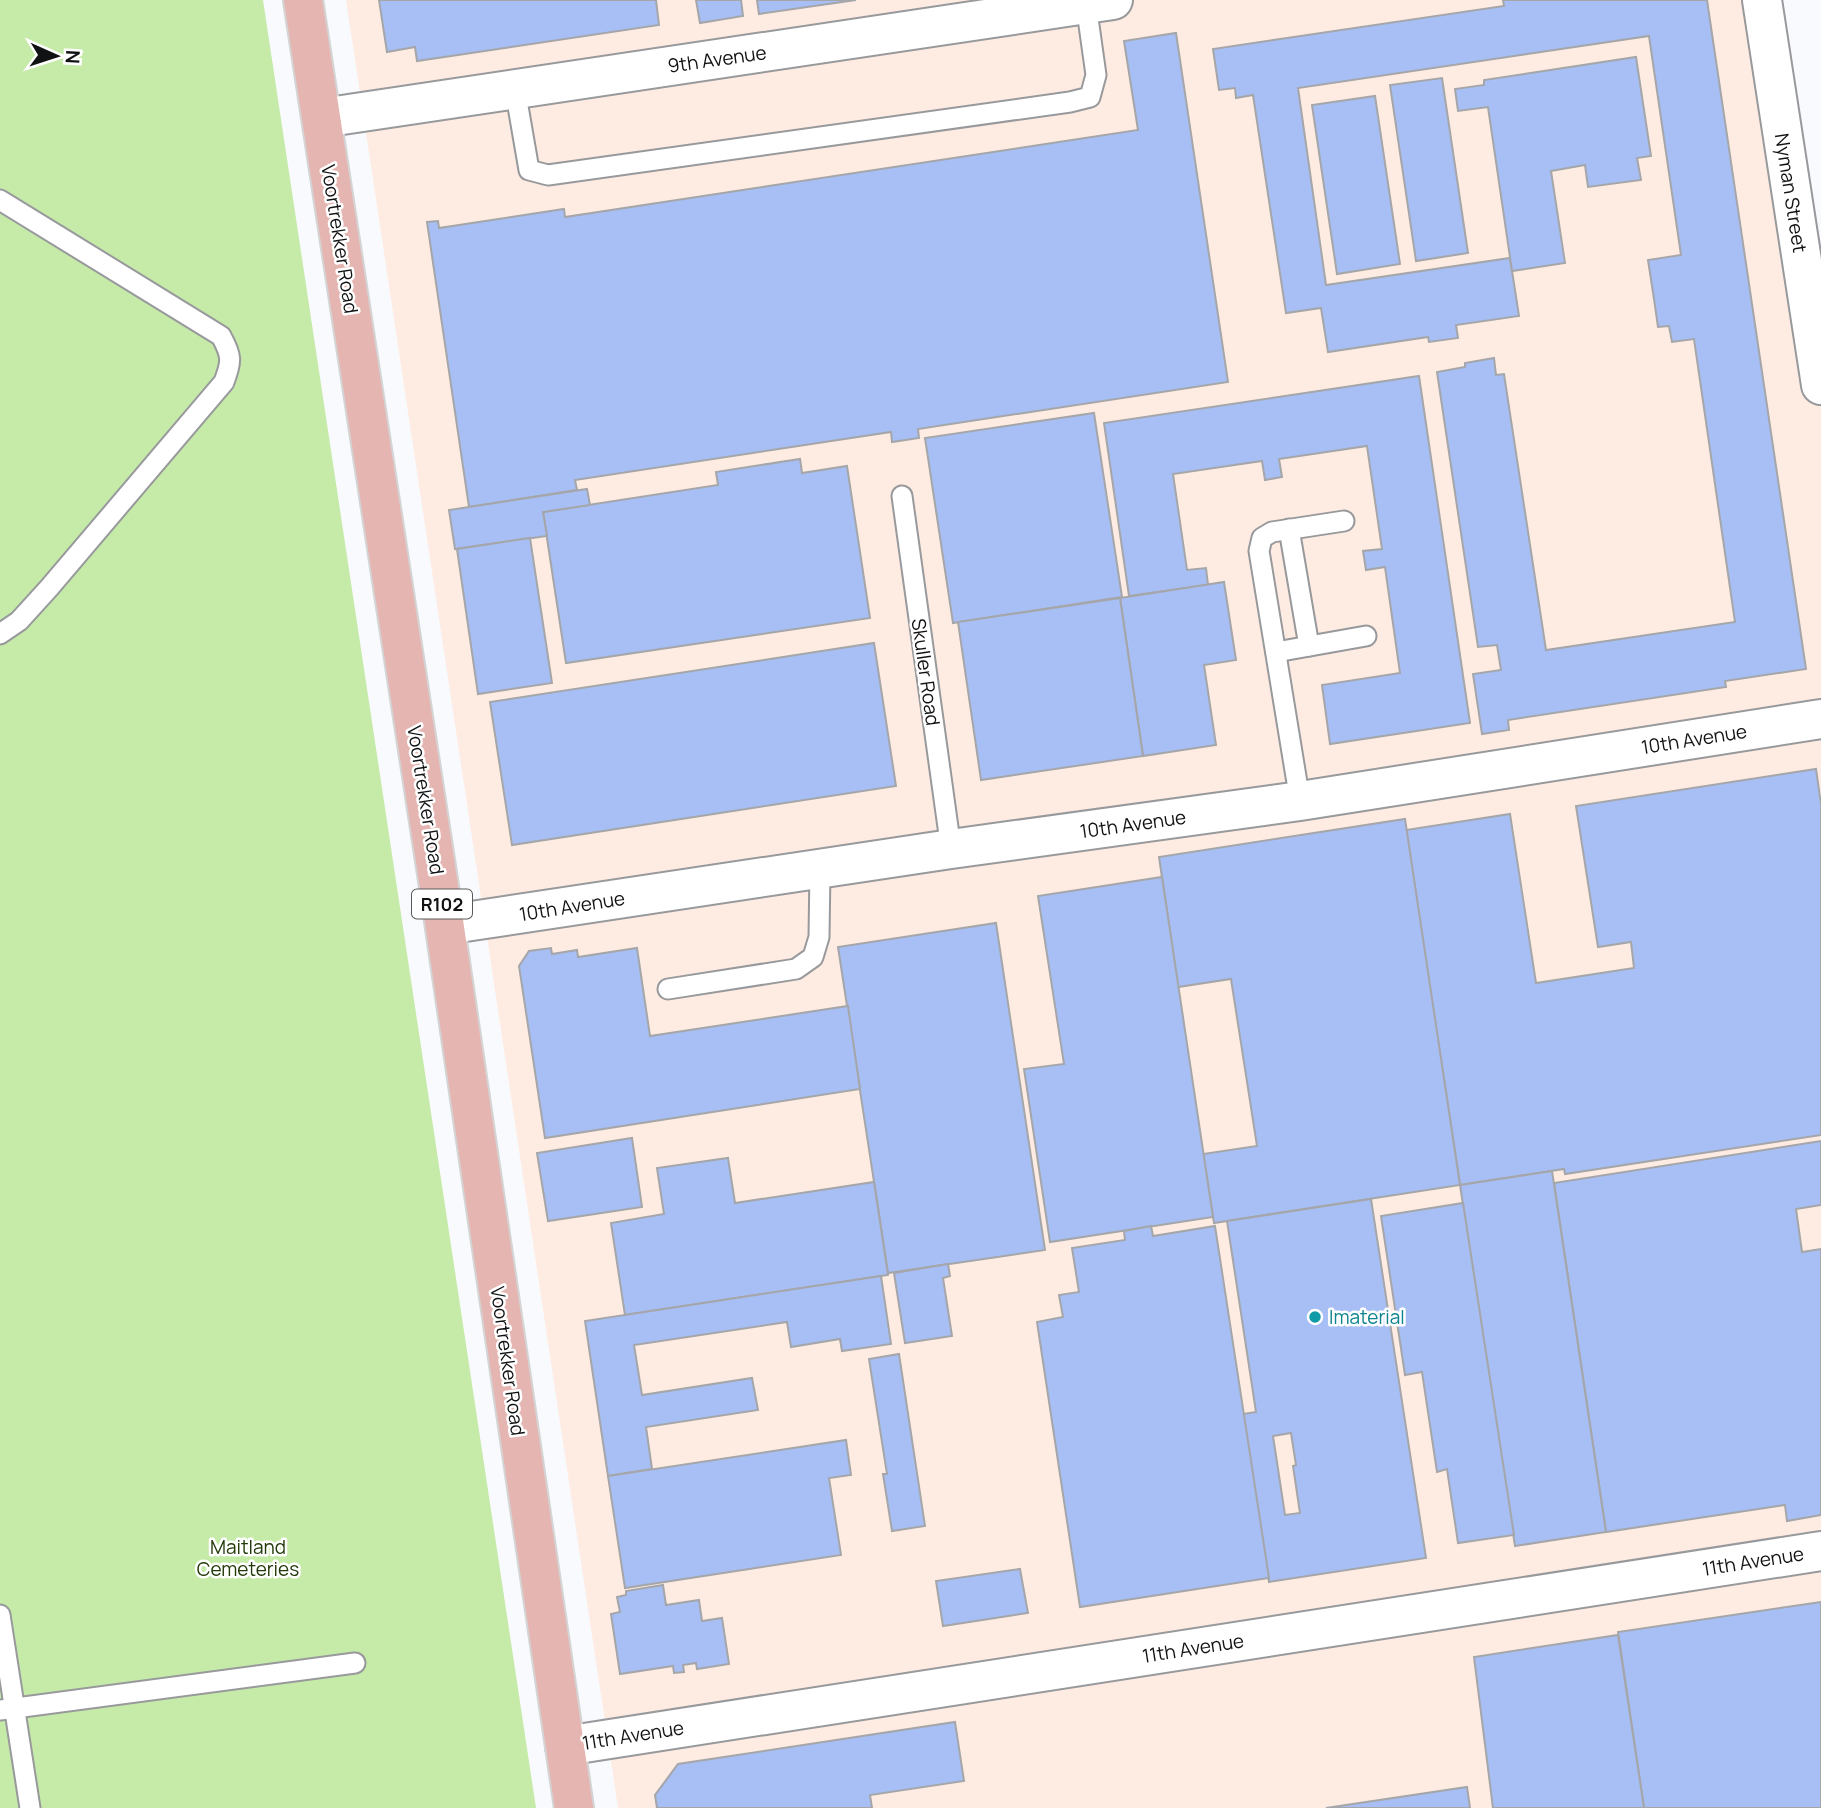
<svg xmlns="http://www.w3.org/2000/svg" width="1821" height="1808" font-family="Manrope,sans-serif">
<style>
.industrial{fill:#feece2}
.green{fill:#c6eaa8}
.building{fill:#a7bff4;stroke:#a5a6a9;stroke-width:2;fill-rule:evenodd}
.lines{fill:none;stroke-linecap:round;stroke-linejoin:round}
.lane-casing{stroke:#98999c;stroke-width:23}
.street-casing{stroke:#98999c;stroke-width:42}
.primary-casing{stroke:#d4d4d5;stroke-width:42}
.lane{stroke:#fff;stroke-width:19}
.street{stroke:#fff;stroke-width:38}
.primary{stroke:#e5b6b1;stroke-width:38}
.culture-dot{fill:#0f9aa8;stroke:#fff;stroke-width:2.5}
.labels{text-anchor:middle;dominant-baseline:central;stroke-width:5;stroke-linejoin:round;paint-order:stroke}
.shield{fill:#fff;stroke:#58595a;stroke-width:2}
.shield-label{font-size:18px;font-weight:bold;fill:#111213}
.street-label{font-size:19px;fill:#111213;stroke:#fff}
.culture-label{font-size:19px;fill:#0d838f;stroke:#fff;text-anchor:start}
.park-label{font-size:19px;fill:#233a09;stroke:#fff}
</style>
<rect width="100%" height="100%" fill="#f9fafe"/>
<!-- industrial -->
<path class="industrial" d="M 346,0 L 1762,0 L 1821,386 L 1821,1808 L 618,1808 Z"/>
<!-- green -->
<path class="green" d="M 0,0 L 263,0 L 536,1808 L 0,1808 Z"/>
<!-- building -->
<g class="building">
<path d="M 379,0 L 656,0 L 659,25 L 417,61 L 415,47 L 387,52 Z"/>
<path d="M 696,0 L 741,0 L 743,16 L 700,23 Z"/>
<path d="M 757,0 L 856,0 L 759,14 Z"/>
<path d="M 1503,0 L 1707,0 L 1806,669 L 1725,681 L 1726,687 L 1508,720 L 1509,730 L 1482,734 L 1473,674 L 1501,670 L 1497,645 L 1478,647 L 1437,372 L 1465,367 L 1465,363 L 1494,358 L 1496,375 L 1504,374 L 1546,650 L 1735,622 L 1694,339 L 1672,342 L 1669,326 L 1658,327 L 1654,299 L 1648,260 L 1681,255 L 1649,36 L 1298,88 L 1326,285 L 1510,258 L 1519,316 L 1456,325 L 1458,338 L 1429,342 L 1428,337 L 1328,352 L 1321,308 L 1286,313 L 1253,95 L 1236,98 L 1235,88 L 1219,90 L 1213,49 L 1504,6 Z"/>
<path d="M 1176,33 L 1228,382 L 918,429 L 919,438 L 892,442 L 891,432 L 575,480 L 577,490 L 469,507 L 427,222 L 438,221 L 439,228 L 564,209 L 565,217 L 1138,130 L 1124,41 Z"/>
<path d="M 1636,57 L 1651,156 L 1637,158 L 1641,180 L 1588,187 L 1585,165 L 1551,171 L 1565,263 L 1512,271 L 1488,107 L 1458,111 L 1455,89 L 1484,85 L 1484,80 Z"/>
<path d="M 1442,78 L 1468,253 L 1416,261 L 1390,85 Z"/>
<path d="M 1375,96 L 1400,264 L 1337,274 L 1312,105 Z"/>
<path d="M 1419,376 L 1470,723 L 1330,744 L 1322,685 L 1400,673 L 1385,567 L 1366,570 L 1363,551 L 1382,549 L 1367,446 L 1279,459 L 1282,477 L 1265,480 L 1262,461 L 1173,474 L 1187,570 L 1206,568 L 1208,585 L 1129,596 L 1104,423 Z"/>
<path d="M 1094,413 L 1122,597 L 953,623 L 925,438 Z"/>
<path d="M 800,459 L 802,473 L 847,466 L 870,618 L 566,663 L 543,512 L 718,485 L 716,472 Z"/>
<path d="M 587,489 L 590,505 L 543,512 L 547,536 L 455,549 L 449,510 Z"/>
<path d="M 530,538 L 552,683 L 478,694 L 457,549 Z"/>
<path d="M 1224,582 L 1236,660 L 1204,665 L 1216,745 L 1143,756 L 1120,598 Z"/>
<path d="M 1120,598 L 1143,756 L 981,780 L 958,622 Z"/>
<path d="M 874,643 L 896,786 L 512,845 L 490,702 Z"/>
<path d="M 1816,769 L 1821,804 L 1821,1135 L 1565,1174 L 1564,1169 L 1460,1185 L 1406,830 L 1510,814 L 1536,983 L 1634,968 L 1631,942 L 1598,947 L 1576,806 Z"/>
<path d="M 1405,819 L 1460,1185 L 1214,1223 L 1203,1154 L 1257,1146 L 1231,979 L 1178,987 L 1159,857 Z"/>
<path d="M 1162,877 L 1213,1217 L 1050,1242 L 1024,1069 L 1064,1064 L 1038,896 Z"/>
<path d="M 996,923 L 1045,1250 L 888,1273 L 838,947 Z"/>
<path d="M 551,948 L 552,954 L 577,950 L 578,957 L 637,948 L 650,1036 L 848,1006 L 860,1089 L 545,1138 L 519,966 L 529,951 Z"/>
<path d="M 632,1138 L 642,1207 L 548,1221 L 537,1153 Z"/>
<path d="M 1821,1141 L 1821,1205 L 1796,1209 L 1802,1252 L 1821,1249 L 1821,1515 L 1787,1521 L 1785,1505 L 1606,1532 L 1554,1183 Z"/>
<path d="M 728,1158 L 735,1203 L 874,1182 L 888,1275 L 625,1315 L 611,1223 L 664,1214 L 657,1168 Z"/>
<path d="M 1552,1171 L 1606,1532 L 1515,1546 L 1460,1185 Z"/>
<path d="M 1371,1199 L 1426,1558 L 1269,1582 L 1243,1414 L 1256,1412 L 1227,1221 ZM 1291,1433 L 1296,1465 L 1293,1466 L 1300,1513 L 1285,1515 L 1273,1436 Z"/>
<path d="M 1463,1203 L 1514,1535 L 1458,1543 L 1447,1469 L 1437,1472 L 1422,1372 L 1405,1375 L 1381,1216 Z"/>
<path d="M 1151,1226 L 1153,1236 L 1215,1226 L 1269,1578 L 1080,1607 L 1037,1322 L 1063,1317 L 1059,1295 L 1079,1292 L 1072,1248 L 1125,1240 L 1124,1231 Z"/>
<path d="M 948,1264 L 950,1276 L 943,1278 L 952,1336 L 905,1343 L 894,1273 Z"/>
<path d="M 881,1276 L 891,1344 L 842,1351 L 840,1339 L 791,1347 L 787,1322 L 634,1345 L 642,1395 L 752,1378 L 758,1410 L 646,1427 L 652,1469 L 608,1476 L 585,1321 Z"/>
<path d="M 899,1354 L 925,1526 L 892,1531 L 883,1474 L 887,1474 L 869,1359 Z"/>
<path d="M 846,1440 L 851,1475 L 829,1478 L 841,1555 L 625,1588 L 608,1476 Z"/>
<path d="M 1020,1569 L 1028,1613 L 943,1626 L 936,1581 Z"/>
<path d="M 663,1585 L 666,1605 L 699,1600 L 702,1621 L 722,1618 L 729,1664 L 697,1669 L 696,1663 L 683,1665 L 684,1672 L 674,1673 L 673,1666 L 620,1674 L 611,1614 L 620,1612 L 617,1597 L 626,1595 L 626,1591 Z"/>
<path d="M 1821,1602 L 1821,1808 L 1644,1808 L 1618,1632 Z"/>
<path d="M 1618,1635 L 1644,1808 L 1493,1808 L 1474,1657 Z"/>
<path d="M 955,1722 L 964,1781 L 870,1795 L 872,1808 L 657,1808 L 655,1795 L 678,1764 Z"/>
<path d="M 1467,1787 L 1470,1808 L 1326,1808 Z"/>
</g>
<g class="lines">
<!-- lane casing -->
<g class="lane-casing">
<g id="lane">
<path d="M 515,89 L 529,170 L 548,175 L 1070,102 L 1090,97 L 1096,75 L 1086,4"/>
<path d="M 0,200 L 221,336 C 232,356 232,361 224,382 L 49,588 L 19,621 L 0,634"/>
<path d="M 902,496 L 951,849"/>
<path d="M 1289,529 L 1309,646"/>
<path d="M 1276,652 L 1366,636"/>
<path d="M 1300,801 L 1259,551 L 1262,538 L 1272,532 L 1344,521"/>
<path d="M 668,989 L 796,969 L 813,957 L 819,937 L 820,869"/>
<path d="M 0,1615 L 30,1808"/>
<path d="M 0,1710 L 355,1663"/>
</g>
</g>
<!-- street casing -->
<g class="street-casing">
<g id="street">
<path d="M 1762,0 L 1821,385"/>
<path d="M 322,118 L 1113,0"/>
<path d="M 445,925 L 951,849 L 1300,801 L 1821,719"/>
<path d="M 565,1746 L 1821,1551"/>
</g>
</g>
<!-- primary casing -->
<g class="primary-casing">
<path id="primary" d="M 303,0 L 438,880 L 574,1808"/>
</g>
<!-- lane -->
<use href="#lane" class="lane"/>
<!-- street -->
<use href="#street" class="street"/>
<!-- primary -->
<use href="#primary" class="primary"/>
</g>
<!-- markers -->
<circle class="culture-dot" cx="1315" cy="1317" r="7"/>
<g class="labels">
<!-- shield labels -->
<rect class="shield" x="412" y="889.5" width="60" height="29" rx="5"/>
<g class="shield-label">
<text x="442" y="904">R102</text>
</g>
<!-- street labels -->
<g class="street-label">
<text transform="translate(717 59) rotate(-8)">9th Avenue</text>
<text transform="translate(1791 193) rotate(81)">Nyman Street</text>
<text transform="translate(340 239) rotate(81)">Voortrekker Road</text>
<text transform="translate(926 672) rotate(82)">Skuller Road</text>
<text transform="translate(1694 739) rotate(-9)">10th Avenue</text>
<text transform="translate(426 800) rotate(81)">Voortrekker Road</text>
<text transform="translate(1133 824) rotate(-8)">10th Avenue</text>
<text transform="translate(572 906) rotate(-9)">10th Avenue</text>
<text transform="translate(508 1361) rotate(82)">Voortrekker Road</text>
<text transform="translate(1753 1561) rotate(-9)">11th Avenue</text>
<text transform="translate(1193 1648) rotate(-9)">11th Avenue</text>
<text transform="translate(633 1735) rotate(-9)">11th Avenue</text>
</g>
<!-- culture labels -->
<g class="culture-label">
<text x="1329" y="1317">Imaterial</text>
</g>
<!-- park labels -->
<g class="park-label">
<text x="248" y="1547">Maitland<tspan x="248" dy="22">Cemeteries</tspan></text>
</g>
</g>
<!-- north arrow -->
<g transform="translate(56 56) rotate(93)" stroke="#ffffff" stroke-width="5" paint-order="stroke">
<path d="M0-5L12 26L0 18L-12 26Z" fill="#111213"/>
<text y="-10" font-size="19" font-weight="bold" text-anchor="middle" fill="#111213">N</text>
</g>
</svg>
